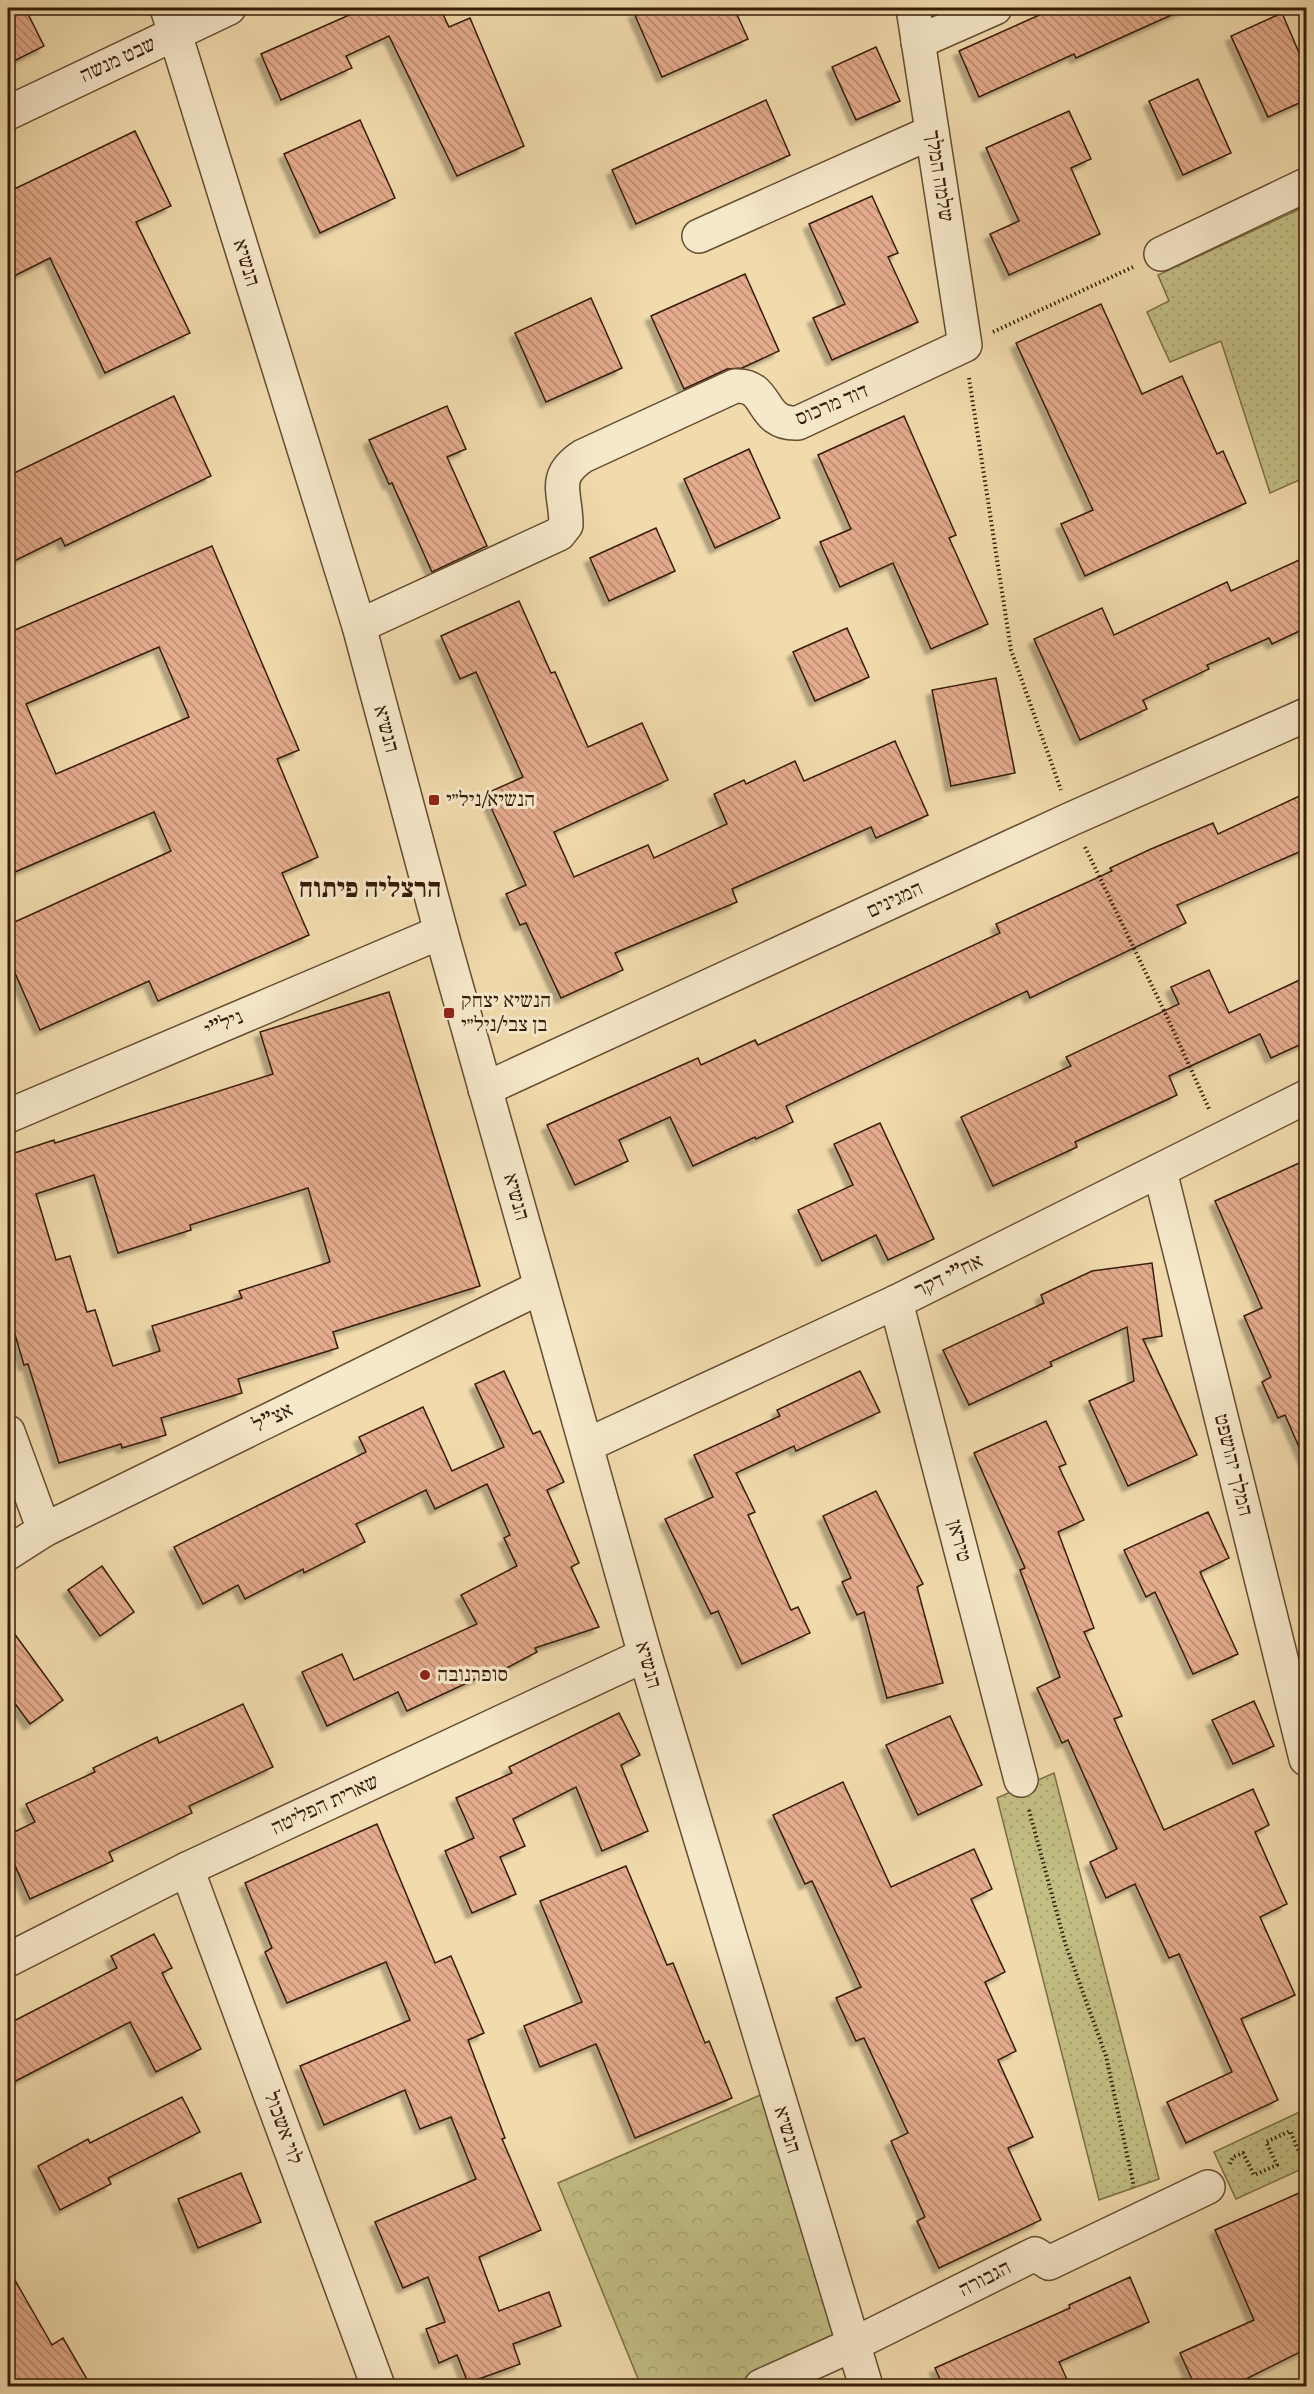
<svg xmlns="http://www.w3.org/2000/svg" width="1314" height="2394" font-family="'IM FELL DW Pica','Frank Ruhl Libre',serif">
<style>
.forest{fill:url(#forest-crowns);stroke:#7c6d46;stroke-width:1.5}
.park{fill:url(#park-dots);stroke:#7c6d46;stroke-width:1.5}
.building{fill:url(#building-back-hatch);stroke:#361c08;stroke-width:1.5;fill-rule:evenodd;filter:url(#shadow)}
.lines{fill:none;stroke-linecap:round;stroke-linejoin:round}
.minor-casing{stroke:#654c31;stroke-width:36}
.path{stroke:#361c08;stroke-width:4;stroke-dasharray:1.5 3;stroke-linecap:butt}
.minor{stroke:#f6e8ca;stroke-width:33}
.poi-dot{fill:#8f2418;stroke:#f6e8ca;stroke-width:2}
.labels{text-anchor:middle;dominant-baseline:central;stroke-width:6;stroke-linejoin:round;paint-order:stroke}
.street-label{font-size:21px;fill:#361c08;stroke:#f6e8ca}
.poi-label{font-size:21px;fill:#361c08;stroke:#f6e8ca;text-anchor:start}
.district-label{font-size:27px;font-weight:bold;fill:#361c08;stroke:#f6e8ca}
</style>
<defs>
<pattern id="forest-crowns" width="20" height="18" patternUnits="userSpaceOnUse" patternTransform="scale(1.5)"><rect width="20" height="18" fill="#c2be84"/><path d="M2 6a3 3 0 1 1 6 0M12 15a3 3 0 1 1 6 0" fill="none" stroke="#a7a370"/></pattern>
<pattern id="park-dots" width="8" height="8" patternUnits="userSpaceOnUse" patternTransform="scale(1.5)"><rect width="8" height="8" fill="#c2be84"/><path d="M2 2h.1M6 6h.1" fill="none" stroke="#a7a370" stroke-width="1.8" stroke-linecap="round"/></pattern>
<pattern id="building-back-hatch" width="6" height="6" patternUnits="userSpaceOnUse" patternTransform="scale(1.5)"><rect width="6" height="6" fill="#e4ab8d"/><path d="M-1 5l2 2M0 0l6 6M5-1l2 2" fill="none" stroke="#ba8a71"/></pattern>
<filter id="shadow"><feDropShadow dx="-5.5" dy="5.5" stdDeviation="1.5" flood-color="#0004"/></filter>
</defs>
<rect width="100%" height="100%" fill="#f1dbad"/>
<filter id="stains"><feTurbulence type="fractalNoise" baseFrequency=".00333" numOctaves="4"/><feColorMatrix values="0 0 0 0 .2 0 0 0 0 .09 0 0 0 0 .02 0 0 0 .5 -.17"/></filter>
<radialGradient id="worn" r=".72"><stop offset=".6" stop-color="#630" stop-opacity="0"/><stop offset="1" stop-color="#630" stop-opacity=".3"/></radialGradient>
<!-- forest -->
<path class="forest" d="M 765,2093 L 837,2338 L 732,2386 L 641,2386 L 558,2183 Z"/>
<!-- park -->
<g class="park">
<path d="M 1306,206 L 1306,477 L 1270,493 L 1221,341 L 1170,362 L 1147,312 L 1169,301 L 1158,275 Z"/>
<path d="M 1054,1773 L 1159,2179 L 1099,2200 L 997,1798 Z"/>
<path d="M 1306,2109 L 1306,2167 L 1236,2199 L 1214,2152 Z"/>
</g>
<!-- building -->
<g class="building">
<path d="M 8,8 L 25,8 L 44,46 L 8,64 Z"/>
<path d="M 365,8 L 440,8 L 449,27 L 470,18 L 524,146 L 457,176 L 389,36 L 346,56 L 352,68 L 281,100 L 261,54 Z"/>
<path d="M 646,8 L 734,8 L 748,39 L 662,77 L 634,13 Z"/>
<path d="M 1055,8 L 1187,8 L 1076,58 L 1074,54 L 979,97 L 959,51 Z"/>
<path d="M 1282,13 L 1306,69 L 1306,100 L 1268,117 L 1231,36 Z"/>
<path d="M 876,47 L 900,101 L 856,120 L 832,67 Z"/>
<path d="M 1198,79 L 1231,153 L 1183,175 L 1149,101 Z"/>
<path d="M 766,100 L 790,155 L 636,224 L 612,170 Z"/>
<path d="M 1069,111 L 1091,159 L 1071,168 L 1100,234 L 1009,275 L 990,234 L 1019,221 L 986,148 Z"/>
<path d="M 360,120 L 395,198 L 320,233 L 284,154 Z"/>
<path d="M 135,131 L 171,206 L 136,222 L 190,333 L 105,373 L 50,258 L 8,279 L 8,192 Z"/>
<path d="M 872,196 L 898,253 L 888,257 L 918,322 L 832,360 L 813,318 L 845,304 L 809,224 Z"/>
<path d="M 745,274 L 779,351 L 742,368 L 727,369 L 684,389 L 651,316 Z"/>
<path d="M 591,298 L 622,368 L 546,402 L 515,333 Z"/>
<path d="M 1101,304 L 1142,394 L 1182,376 L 1217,454 L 1223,451 L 1246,503 L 1085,576 L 1061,524 L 1093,510 L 1016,343 Z"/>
<path d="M 174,396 L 211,476 L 65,546 L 61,538 L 8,564 L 8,476 Z"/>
<path d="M 447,406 L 466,449 L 447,457 L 487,546 L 432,572 L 392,483 L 389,484 L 369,440 Z"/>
<path d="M 904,416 L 956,535 L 949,538 L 988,624 L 931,649 L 893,563 L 840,587 L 820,542 L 851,529 L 818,455 Z"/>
<path d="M 749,449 L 780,518 L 715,548 L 684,479 Z"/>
<path d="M 656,528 L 675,571 L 609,601 L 590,558 Z"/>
<path d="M 212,546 L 299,750 L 277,759 L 318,857 L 282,873 L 309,935 L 158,1001 L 149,981 L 40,1030 L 8,957 L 8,925 L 171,851 L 154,812 L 8,875 L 8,633 ZM 159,647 L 189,717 L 56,774 L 26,704 Z"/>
<path d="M 1306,557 L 1306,628 L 1272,644 L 1269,638 L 1207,665 L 1209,669 L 1143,700 L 1147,709 L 1080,740 L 1034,639 L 1102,608 L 1114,635 L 1227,582 L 1231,591 Z"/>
<path d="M 519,601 L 551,673 L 555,672 L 588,747 L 642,723 L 668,780 L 554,832 L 574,877 L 648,845 L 654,858 L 727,824 L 714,794 L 744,780 L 746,784 L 795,761 L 804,781 L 895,741 L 928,815 L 876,838 L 871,827 L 732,889 L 737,902 L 615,953 L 623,970 L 561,998 L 526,923 L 520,925 L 506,894 L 526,885 L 485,794 L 523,777 L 476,672 L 460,679 L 441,636 Z"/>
<path d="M 847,628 L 869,677 L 815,701 L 793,652 Z"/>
<path d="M 996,678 L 1015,773 L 951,786 L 932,690 Z"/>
<path d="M 1306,793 L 1306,849 L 1177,905 L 1186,923 L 1030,998 L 1027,991 L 786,1106 L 793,1122 L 756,1139 L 755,1137 L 693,1166 L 670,1117 L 619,1140 L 628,1161 L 575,1185 L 547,1125 L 698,1058 L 701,1065 L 755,1040 L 758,1045 L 1000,933 L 996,924 L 1112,871 L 1110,868 L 1151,849 L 1213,823 L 1218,834 Z"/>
<path d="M 1209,970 L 1229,1013 L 1306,977 L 1306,1042 L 1271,1058 L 1260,1034 L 1169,1076 L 1177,1095 L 1075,1142 L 1077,1147 L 993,1186 L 961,1117 L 1071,1066 L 1066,1057 L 1179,1004 L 1171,987 Z"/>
<path d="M 389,992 L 480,1286 L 333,1332 L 338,1348 L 238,1379 L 242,1393 L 161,1418 L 166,1435 L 122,1448 L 121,1444 L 59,1463 L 28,1364 L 24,1365 L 8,1311 L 8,1155 L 54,1140 L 55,1143 L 273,1074 L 260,1032 ZM 94,1175 L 118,1253 L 191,1230 L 190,1225 L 308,1188 L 330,1262 L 239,1291 L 242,1298 L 152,1326 L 160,1351 L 113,1366 L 95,1310 L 87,1312 L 70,1256 L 56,1260 L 36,1194 Z"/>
<path d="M 880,1123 L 934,1239 L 888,1260 L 876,1235 L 822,1261 L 798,1210 L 853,1185 L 834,1144 Z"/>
<path d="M 1306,1160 L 1306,1463 L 1285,1415 L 1278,1418 L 1262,1382 L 1271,1377 L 1244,1316 L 1262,1308 L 1215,1201 Z"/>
<path d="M 1152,1263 L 1162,1336 L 1143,1339 L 1197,1455 L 1128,1486 L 1089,1401 L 1134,1381 L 1127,1327 L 1050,1362 L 1052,1366 L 969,1405 L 943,1350 L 1044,1303 L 1041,1295 L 1092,1271 Z"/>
<path d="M 504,1371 L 533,1434 L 540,1431 L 564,1482 L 547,1490 L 579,1563 L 571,1567 L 599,1627 L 535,1648 L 537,1652 L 501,1671 L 499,1668 L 407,1711 L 398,1692 L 327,1726 L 302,1672 L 342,1654 L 354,1680 L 477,1624 L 461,1595 L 517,1566 L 504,1538 L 510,1535 L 487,1484 L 435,1509 L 426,1490 L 356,1524 L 365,1542 L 304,1573 L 303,1569 L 245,1599 L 238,1585 L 203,1604 L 174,1547 L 366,1452 L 359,1437 L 423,1407 L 452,1471 L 504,1447 L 475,1384 Z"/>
<path d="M 860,1371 L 880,1412 L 796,1451 L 794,1446 L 736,1473 L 755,1512 L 748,1515 L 791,1610 L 798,1607 L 810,1633 L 742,1664 L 718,1611 L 711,1614 L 665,1519 L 713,1497 L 694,1455 L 780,1416 L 777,1410 Z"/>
<path d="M 1046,1421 L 1066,1464 L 1059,1467 L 1084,1520 L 1058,1532 L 1094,1628 L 1084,1632 L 1122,1716 L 1114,1719 L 1164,1830 L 1253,1789 L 1269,1825 L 1255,1832 L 1287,1904 L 1260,1917 L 1295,1995 L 1241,2019 L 1278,2100 L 1186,2143 L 1167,2102 L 1232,2072 L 1179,1954 L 1169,1958 L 1135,1884 L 1106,1898 L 1090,1862 L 1117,1849 L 1068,1740 L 1062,1743 L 1037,1688 L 1060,1677 L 1020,1570 L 1025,1568 L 974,1453 Z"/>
<path d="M 876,1491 L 923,1584 L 917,1587 L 943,1683 L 887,1698 L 864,1612 L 857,1615 L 842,1582 L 851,1578 L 823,1516 Z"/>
<path d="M 1208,1512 L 1229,1558 L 1200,1572 L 1238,1654 L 1193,1674 L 1155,1592 L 1146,1597 L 1124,1550 Z"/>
<path d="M 102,1566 L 134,1612 L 100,1636 L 68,1590 Z"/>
<path d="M 8,1625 L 63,1700 L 30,1724 L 8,1694 Z"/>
<path d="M 1254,1701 L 1274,1746 L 1233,1764 L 1212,1720 Z"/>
<path d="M 243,1704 L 273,1767 L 189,1806 L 192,1813 L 109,1852 L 113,1861 L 30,1899 L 8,1850 L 8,1835 L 35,1822 L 26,1804 L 95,1772 L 93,1768 L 157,1737 L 159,1743 Z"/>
<path d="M 619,1713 L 640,1755 L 621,1765 L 648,1831 L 602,1851 L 576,1787 L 513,1819 L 525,1846 L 500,1857 L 516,1894 L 472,1913 L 445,1851 L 474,1838 L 456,1798 L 512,1773 L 509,1767 Z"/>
<path d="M 950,1716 L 982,1785 L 918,1815 L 886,1745 Z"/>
<path d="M 843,1782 L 891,1887 L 974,1849 L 992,1889 L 971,1899 L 1005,1972 L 985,1982 L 1016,2051 L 998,2060 L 1033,2137 L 1008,2148 L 1041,2220 L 939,2268 L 917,2221 L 925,2217 L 891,2141 L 908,2133 L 864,2038 L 856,2041 L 836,1998 L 861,1987 L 812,1881 L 805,1884 L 773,1815 Z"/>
<path d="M 377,1824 L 435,1963 L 451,1956 L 484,2033 L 468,2040 L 505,2138 L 502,2139 L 541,2230 L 479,2257 L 499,2311 L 549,2292 L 561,2326 L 513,2344 L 520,2364 L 468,2383 L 457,2355 L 439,2363 L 426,2329 L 445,2322 L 428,2277 L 403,2288 L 375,2222 L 476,2179 L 451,2117 L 420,2129 L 405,2090 L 324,2125 L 300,2066 L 410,2020 L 386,1962 L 287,2003 L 265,1952 L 272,1948 L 245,1883 Z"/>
<path d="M 626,1866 L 667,1965 L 673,1963 L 705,2043 L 709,2041 L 732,2098 L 635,2138 L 596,2044 L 540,2067 L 524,2026 L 582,2002 L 540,1901 Z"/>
<path d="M 154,1934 L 172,1968 L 162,1973 L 201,2049 L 156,2072 L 130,2022 L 8,2085 L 8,2024 L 117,1968 L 111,1956 Z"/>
<path d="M 182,2097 L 200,2132 L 108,2178 L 111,2184 L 60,2210 L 38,2166 L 88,2139 L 90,2143 Z"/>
<path d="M 241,2173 L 261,2222 L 198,2248 L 178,2199 Z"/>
<path d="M 1306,2190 L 1306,2349 L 1232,2386 L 1195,2386 L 1180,2353 L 1254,2320 L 1215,2230 Z"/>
<path d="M 8,2268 L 52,2345 L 63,2338 L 91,2386 L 8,2386 Z"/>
<path d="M 1130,2277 L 1149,2322 L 1059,2362 L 1070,2386 L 943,2386 L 935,2368 L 1070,2308 L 1069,2305 Z"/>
</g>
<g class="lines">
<!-- minor casing -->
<g class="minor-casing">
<g id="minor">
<path d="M 167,8 L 359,626 L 441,932 L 645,1655 L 866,2386"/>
<path d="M 918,42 L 995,8"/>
<path d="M 8,113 L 229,8"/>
<path d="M 699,236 L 932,132"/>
<path d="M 1161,254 L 1306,185"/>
<path d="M 359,626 L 559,534 L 566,525 C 566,492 551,477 583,456 L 735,386 C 771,384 758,425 798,423 L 965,345 L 913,8"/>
<path d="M 485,1089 L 1071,819 L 1306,715"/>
<path d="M 8,1116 L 441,932"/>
<path d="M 1160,1171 L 1306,1759"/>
<path d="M 896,1302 L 1021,1780"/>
<path d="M 8,1432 L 44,1530"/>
<path d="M 587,1445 L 896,1302 L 1306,1097"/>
<path d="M 8,1553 L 44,1530 L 541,1287"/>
<path d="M 187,1869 L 378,2386"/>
<path d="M 8,1960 L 187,1869 L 645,1655"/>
<path d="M 761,2386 L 852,2345 L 1035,2254 L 1049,2263 L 1208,2187"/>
</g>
</g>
<!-- path -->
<g class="path">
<path d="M 993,332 L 1133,267"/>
<path d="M 969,378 L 1011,650 L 1061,790"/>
<path d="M 1085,847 L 1168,1019 L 1210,1111"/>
<path d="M 1029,1810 L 1065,1943 L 1106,2056 L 1134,2187"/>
<path d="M 1230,2164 L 1233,2157 L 1243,2153 L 1254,2175 L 1277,2165 L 1266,2142 L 1290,2131 L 1300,2154 L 1306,2151"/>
</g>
<!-- minor -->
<use href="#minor" class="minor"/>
</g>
<!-- markers -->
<g class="poi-dot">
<rect x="428" y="794" width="12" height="12" rx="3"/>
<rect x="443" y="1007" width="12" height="12" rx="3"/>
<circle cx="425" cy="1675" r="6"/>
</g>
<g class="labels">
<!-- street labels -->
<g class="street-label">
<text transform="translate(118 60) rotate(-25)">שבט מנשה</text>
<text transform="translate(939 176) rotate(81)">שלמה המלך</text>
<text transform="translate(246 263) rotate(73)">הנשיא</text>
<text transform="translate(832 405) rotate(-23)">דוד מרכוס</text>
<text transform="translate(386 729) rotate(75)">הנשיא</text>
<text transform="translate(895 900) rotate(-25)">המגינים</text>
<text transform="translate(224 1024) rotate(-23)">ניל"י</text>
<text transform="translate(516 1197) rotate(74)">הנשיא</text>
<text transform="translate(949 1276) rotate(-26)">אח"י דקר</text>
<text transform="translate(273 1418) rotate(-26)">אצ"ל</text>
<text transform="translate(1233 1465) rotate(76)">המלך יהושפט</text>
<text transform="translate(959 1541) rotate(75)">טיראן</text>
<text transform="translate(648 1665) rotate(74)">הנשיא</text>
<text transform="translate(325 1805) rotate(-25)">שארית הפליטה</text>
<text transform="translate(283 2128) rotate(70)">לוי אשכול</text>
<text transform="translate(787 2130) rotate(73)">הנשיא</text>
<text transform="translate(985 2279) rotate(-27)">הגבורה</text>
</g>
<!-- poi labels -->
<g class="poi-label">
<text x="446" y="800">הנשיא/ניל״י</text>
<text x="461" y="1001">הנשיא יצחק<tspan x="461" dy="24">בן צבי/ניל״י</tspan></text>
<text x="437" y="1675">סופרנובה</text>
</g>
<!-- district labels -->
<g class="district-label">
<text x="370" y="889">הרצליה פיתוח</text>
</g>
</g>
<!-- margin -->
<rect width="1314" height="2394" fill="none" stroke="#f1dbad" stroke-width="30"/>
<rect x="9" y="9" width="1296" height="2376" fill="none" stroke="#361c08" stroke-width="3"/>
<rect x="15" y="15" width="1284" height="2364" fill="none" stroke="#361c08" stroke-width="1.5"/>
<rect width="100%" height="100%" filter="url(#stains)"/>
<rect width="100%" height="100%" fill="url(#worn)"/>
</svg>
